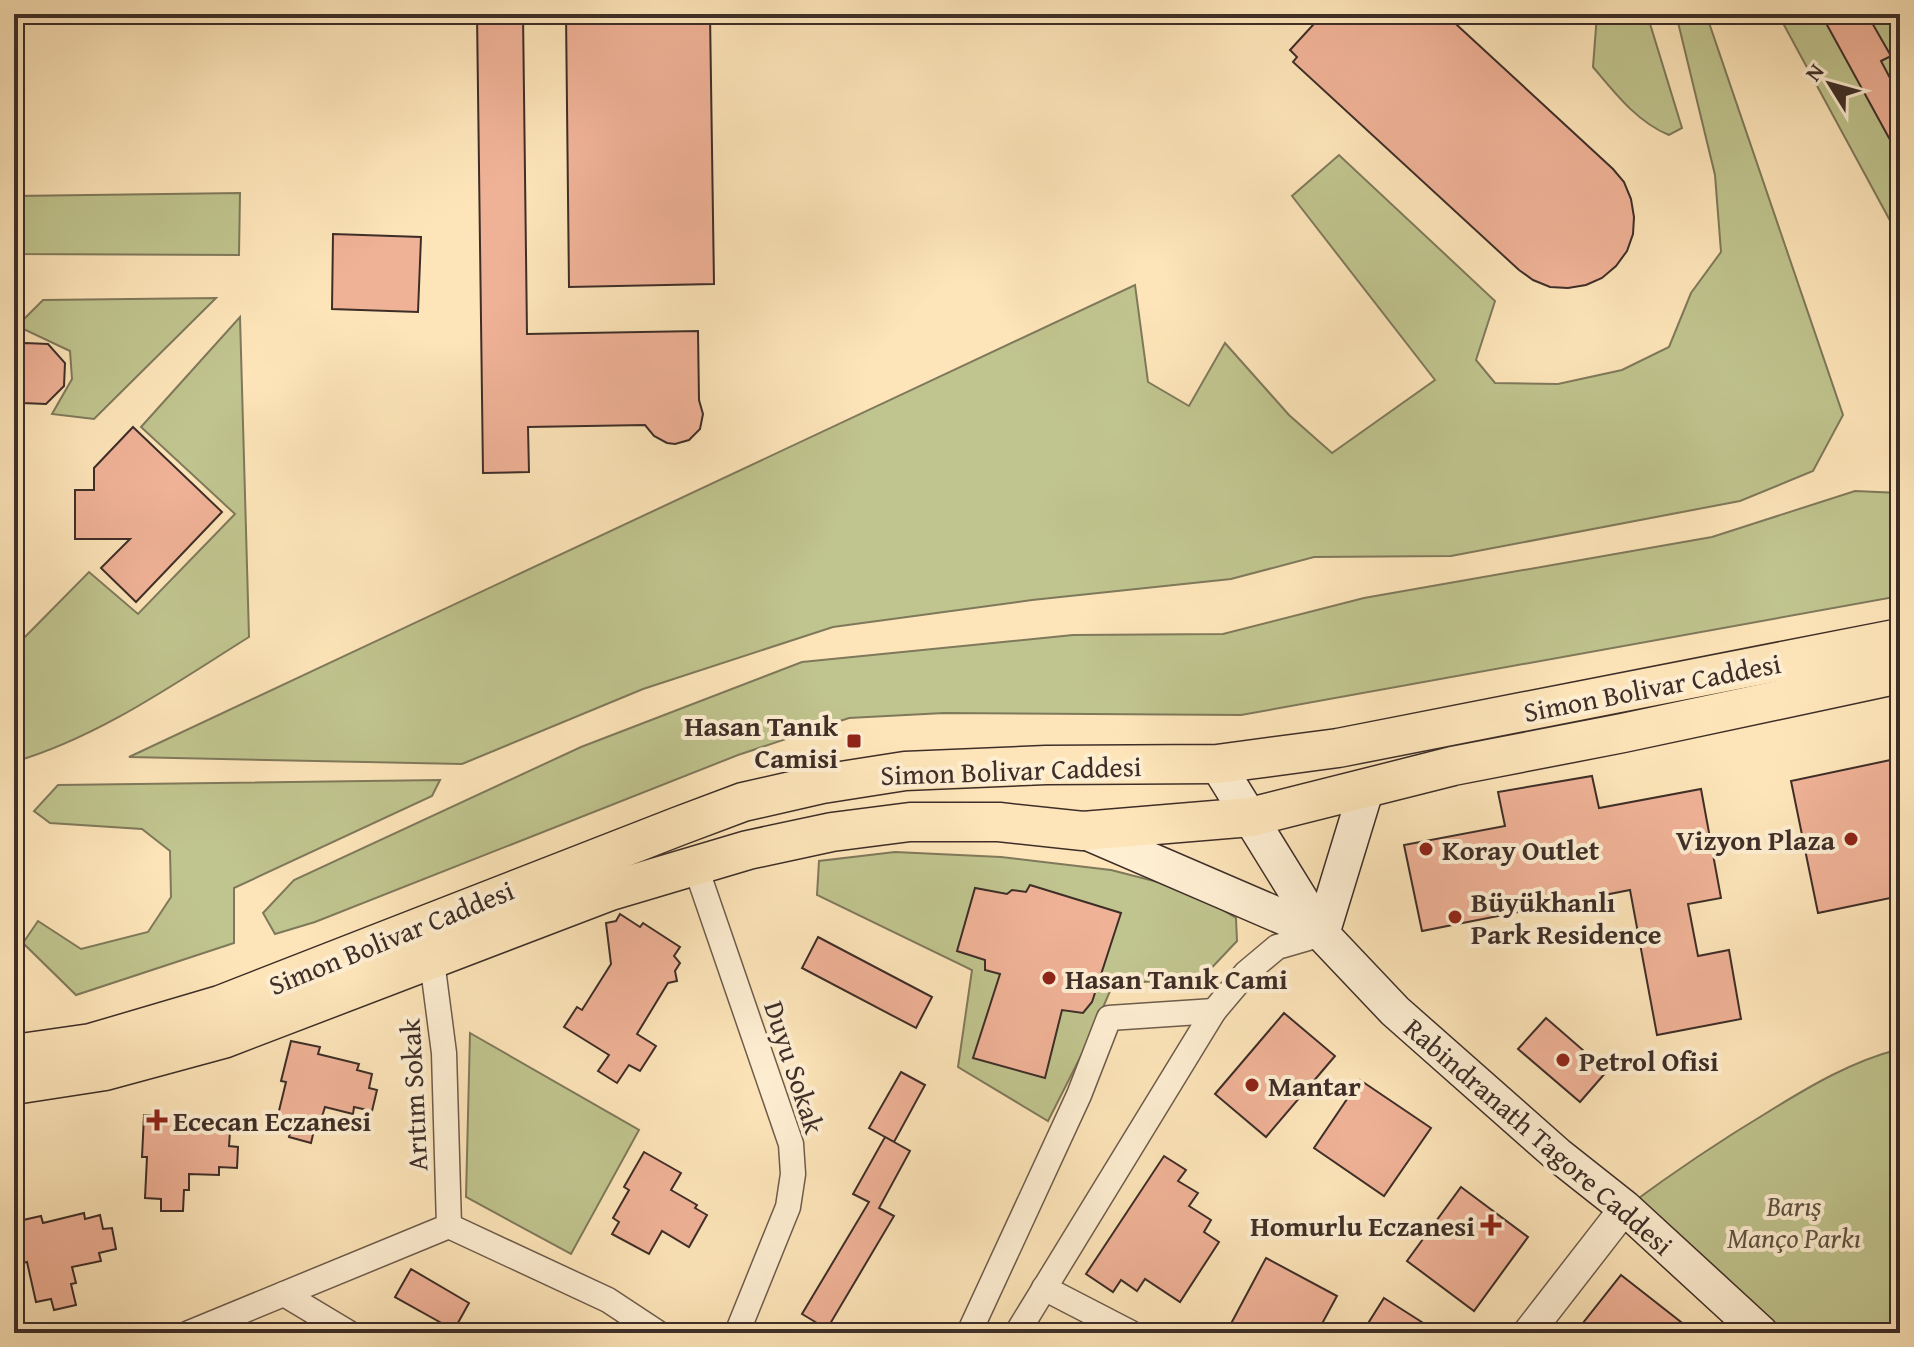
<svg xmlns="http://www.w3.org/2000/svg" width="1914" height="1347" font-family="'Gentium Book Plus',serif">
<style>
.green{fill:#c0c48e;stroke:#7f795b;stroke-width:2}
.building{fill:#f0b297;stroke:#3e2e28;stroke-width:2}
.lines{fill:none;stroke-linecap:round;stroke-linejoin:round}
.minor-casing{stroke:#6e5c4c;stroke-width:27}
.tertiary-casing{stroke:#6e5c4c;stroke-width:33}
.secondary-casing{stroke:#3e2e28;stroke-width:37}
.primary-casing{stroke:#3e2e28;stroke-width:41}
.minor{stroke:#feeed2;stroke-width:24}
.tertiary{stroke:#feeed2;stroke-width:30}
.secondary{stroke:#feeed2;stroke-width:34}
.primary{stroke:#fde5b9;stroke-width:38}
.poi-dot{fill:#8f2418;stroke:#feeed2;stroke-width:3}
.labels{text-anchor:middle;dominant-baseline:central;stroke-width:8;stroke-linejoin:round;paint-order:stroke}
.street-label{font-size:28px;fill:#3e2e28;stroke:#feeed2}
.poi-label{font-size:28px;font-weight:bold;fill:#3e2e28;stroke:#feeed2;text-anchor:start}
.park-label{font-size:28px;font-style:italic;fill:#5e5442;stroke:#feeed2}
</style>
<rect width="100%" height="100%" fill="#fde5b9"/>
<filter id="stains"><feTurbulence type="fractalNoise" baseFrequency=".0025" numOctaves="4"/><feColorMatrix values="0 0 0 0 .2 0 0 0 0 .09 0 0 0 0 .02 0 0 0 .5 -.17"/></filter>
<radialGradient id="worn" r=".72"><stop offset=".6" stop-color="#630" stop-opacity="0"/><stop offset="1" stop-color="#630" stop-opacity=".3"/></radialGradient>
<!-- green -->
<g class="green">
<path d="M 1597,14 L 1647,14 L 1682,128 L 1669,135 C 1637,122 1615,93 1593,67 Z"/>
<path d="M 1676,14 L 1706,14 L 1843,415 L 1813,471 L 1740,501 L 1451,556 L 1314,557 L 1231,579 L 1032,600 L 833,627 L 643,689 L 462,764 L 129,757 L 1135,285 L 1148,382 L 1189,406 L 1225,343 L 1289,415 L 1332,453 L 1435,380 L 1292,196 L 1339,155 L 1495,301 L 1476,360 L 1495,383 L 1558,384 L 1622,370 L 1669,347 L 1691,293 L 1721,252 L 1715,175 Z"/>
<path d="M 1778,14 L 1900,14 L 1900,239 Z"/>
<path d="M 240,193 L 239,255 L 14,254 L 14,196 Z"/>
<path d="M 216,298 L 94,419 L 52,414 L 72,379 L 70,351 L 17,326 L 43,300 Z"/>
<path d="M 240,317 L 249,637 C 174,684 99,737 14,762 L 14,648 L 89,572 L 138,614 L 235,514 L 141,427 Z"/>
<path d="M 1855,491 L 1900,493 L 1900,596 L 1241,715 L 944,713 L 849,718 L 738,755 L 315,922 L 275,934 L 263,913 L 294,880 L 581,747 L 802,662 L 1073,635 L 1223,634 L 1364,598 L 1712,537 Z"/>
<path d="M 440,780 L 432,796 L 234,888 L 234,943 L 76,995 L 23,943 L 38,921 L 81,949 L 148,932 L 171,897 L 170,851 L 142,829 L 50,823 L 34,811 L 58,785 Z"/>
<path d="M 895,852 L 1001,857 L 1111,870 L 1189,890 L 1236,918 L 1237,941 L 1202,978 L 1113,984 L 1090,1038 L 1048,1121 L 958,1067 L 972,970 L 817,895 L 819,861 Z"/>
<path d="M 470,1033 L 639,1130 L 571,1254 L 466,1197 Z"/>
<path d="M 1900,1049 L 1900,1333 L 1761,1333 L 1625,1208 C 1671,1174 1718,1142 1768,1112 C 1810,1086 1852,1061 1900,1049 Z"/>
</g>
<!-- building -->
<g class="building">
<path d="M 477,14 L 523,14 L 527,334 L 698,331 L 699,400 L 703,414 L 700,429 L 689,440 L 675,444 L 667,443 L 654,436 L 645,425 L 528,427 L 529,472 L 483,473 Z"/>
<path d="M 566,14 L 710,14 L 714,284 L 569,287 Z"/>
<path d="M 1323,14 L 1445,14 L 1613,169 L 1624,182 L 1631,199 L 1634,217 L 1633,234 L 1627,251 L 1616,266 L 1602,278 L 1586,285 L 1568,288 L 1550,287 L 1533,280 L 1519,270 L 1293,62 L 1297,57 L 1290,50 Z"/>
<path d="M 1821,14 L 1867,14 L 1891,56 L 1881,61 L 1900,97 L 1900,158 Z"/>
<path d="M 333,234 L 421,237 L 418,312 L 332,309 Z"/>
<path d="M 25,343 L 48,344 L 65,363 L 64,386 L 46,404 L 22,403 L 14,394 L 14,352 Z"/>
<path d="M 133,427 L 222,512 L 136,602 L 101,568 L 130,539 L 75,539 L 75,490 L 94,490 L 94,468 Z"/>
<path d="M 1900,758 L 1900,896 L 1818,913 L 1791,781 Z"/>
<path d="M 1592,776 L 1599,808 L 1701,789 L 1721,898 L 1688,904 L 1698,956 L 1729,950 L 1741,1019 L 1657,1035 L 1630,890 L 1422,931 L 1404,845 L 1505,826 L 1498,792 Z"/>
<path d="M 1030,885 L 1121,913 L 1092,1002 L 1083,1013 L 1062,1010 L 1045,1078 L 973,1058 L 1000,974 L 985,970 L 985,960 L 957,951 L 975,888 L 1007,894 L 1012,890 L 1026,892 Z"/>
<path d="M 620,914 L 640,927 L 643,923 L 680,947 L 674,956 L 680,963 L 675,971 L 677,981 L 668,983 L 637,1034 L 656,1046 L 640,1071 L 629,1065 L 617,1083 L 598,1071 L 609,1055 L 564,1027 L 577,1007 L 582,1010 L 611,964 L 606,923 L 616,921 Z"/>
<path d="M 818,937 L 932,997 L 916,1028 L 802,968 Z"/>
<path d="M 1284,1013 L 1335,1056 L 1266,1137 L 1215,1094 Z"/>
<path d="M 1546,1018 L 1607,1071 L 1580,1102 L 1518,1049 Z"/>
<path d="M 291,1041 L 320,1047 L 318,1054 L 359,1064 L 357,1070 L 372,1074 L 369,1088 L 377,1090 L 372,1111 L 354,1107 L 353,1114 L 325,1107 L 320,1123 L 316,1122 L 311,1143 L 289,1137 L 292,1126 L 276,1123 L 286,1082 L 281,1081 Z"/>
<path d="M 901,1072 L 925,1085 L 894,1142 L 869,1128 Z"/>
<path d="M 1360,1080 L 1431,1128 L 1384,1196 L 1314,1148 Z"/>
<path d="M 144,1115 L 174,1117 L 173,1123 L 215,1125 L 215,1131 L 230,1132 L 229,1146 L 238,1147 L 237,1168 L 219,1167 L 219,1175 L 189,1174 L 189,1190 L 184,1190 L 183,1211 L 161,1211 L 161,1199 L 145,1198 L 147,1157 L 142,1157 Z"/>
<path d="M 885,1137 L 910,1151 L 879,1208 L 894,1216 L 827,1329 L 802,1314 L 869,1202 L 853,1194 Z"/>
<path d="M 644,1152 L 681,1173 L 671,1190 L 697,1205 L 695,1208 L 707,1215 L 689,1247 L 662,1231 L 649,1254 L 612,1234 L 619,1222 L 613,1218 L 629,1190 L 624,1187 Z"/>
<path d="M 1164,1156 L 1186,1170 L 1178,1181 L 1198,1193 L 1189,1206 L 1211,1220 L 1204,1232 L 1219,1242 L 1180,1302 L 1145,1279 L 1137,1291 L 1121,1280 L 1113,1292 L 1086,1274 Z"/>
<path d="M 1461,1187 L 1528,1237 L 1474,1311 L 1407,1261 Z"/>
<path d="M 84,1213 L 85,1219 L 100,1215 L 103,1229 L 112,1228 L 116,1249 L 99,1253 L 101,1261 L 72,1267 L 76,1283 L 71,1284 L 76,1305 L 54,1310 L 51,1299 L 36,1302 L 27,1262 L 22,1263 L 14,1222 L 41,1216 L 43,1223 Z"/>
<path d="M 1266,1258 L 1337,1296 L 1317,1333 L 1226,1333 Z"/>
<path d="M 411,1269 L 469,1303 L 454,1330 L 395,1297 Z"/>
<path d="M 1621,1275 L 1695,1333 L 1575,1333 Z"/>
<path d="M 1384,1298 L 1439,1333 L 1362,1333 Z"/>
</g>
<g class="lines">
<!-- minor casing -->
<g class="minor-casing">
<g id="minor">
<path d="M 695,865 L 791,1144 L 793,1174 L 788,1207 L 737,1333"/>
<path d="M 449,1226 L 608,1300 L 658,1333"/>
<path d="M 1044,1288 L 1131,1333"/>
<path d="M 284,1294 L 349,1333"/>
<path d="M 189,1333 L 449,1226 L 444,1053 L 432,961"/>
<path d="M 969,1333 L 1079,1095 L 1109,1018 L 1214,1011"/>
<path d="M 1017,1333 L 1214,1011 L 1246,973 L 1277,947 L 1322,934"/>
</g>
</g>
<!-- tertiary casing -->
<g class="tertiary-casing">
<path id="tertiary" d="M 1528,1333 L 1625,1208"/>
</g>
<!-- secondary casing -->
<g class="secondary-casing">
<g id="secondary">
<path d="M 1217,764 L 1322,934 L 1395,1011 L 1558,1155 L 1625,1208 L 1761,1333"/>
<path d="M 1083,831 L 1322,934"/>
<path d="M 1322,934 L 1367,787"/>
</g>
</g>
<!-- primary casing -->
<g class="primary-casing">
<g id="primary">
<path d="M 14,1054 L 91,1043 L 220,1005 L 679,826 L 743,802 L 822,784 L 905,771 L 1046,765 L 1217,764 L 1338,748 L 1900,638"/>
<path d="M 14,1085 L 105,1071 L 223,1039 L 610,891 L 748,850 L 832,832 L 910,822 L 999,822 L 1083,831 L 1251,817 L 1453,766 L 1623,733 L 1900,674"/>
</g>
</g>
<!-- minor -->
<use href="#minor" class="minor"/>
<!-- tertiary -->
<use href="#tertiary" class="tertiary"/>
<!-- secondary -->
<use href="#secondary" class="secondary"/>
<!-- primary -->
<use href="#primary" class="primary"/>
</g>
<!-- markers -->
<g class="poi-dot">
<rect x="846" y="733" width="16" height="16" rx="4"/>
<circle cx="1851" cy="839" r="8"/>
<circle cx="1426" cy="849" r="8"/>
<circle cx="1455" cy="917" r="8"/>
<circle cx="1049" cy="978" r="8"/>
<circle cx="1563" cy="1060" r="8"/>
<circle cx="1252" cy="1085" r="8"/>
<path d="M153 1108h8v8h8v8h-8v8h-8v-8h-8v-8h8z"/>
<path d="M1487 1213h8v8h8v8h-8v8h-8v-8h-8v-8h8z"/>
</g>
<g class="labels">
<!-- street labels -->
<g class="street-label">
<text transform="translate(1652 687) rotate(-11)">Simon Bolivar Caddesi</text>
<text transform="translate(1011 770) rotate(-2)">Simon Bolivar Caddesi</text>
<text transform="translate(391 937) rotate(-22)">Simon Bolivar Caddesi</text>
<text transform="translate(795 1067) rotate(72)">Duyu Sokak</text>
<text transform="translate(413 1095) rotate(-93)">Arıtım Sokak</text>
<text transform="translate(1539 1136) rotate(41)">Rabindranath Tagore Caddesi</text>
</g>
<!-- poi labels -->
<g class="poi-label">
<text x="838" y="725" text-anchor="end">Hasan Tanık<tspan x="838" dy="32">Camisi</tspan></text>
<text x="1835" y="839" text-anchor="end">Vizyon Plaza</text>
<text x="1442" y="849">Koray Outlet</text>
<text x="1471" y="901">Büyükhanlı<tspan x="1471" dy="32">Park Residence</tspan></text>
<text x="1065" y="978">Hasan Tanık Cami</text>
<text x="1579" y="1060">Petrol Ofisi</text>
<text x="1268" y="1085">Mantar</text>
<text x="173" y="1120">Ececan Eczanesi</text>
<text x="1475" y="1225" text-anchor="end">Homurlu Eczanesi</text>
</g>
<!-- park labels -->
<g class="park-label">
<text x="1794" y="1205">Barış<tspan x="1794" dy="32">Manço Parkı</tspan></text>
</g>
</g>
<!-- margin -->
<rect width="1914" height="1347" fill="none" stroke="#fde5b9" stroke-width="48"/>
<rect x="16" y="16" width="1882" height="1315" fill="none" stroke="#3e2e28" stroke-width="4"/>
<rect x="24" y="24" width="1866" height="1299" fill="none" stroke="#3e2e28" stroke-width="2"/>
<!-- north arrow -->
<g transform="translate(1830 84) rotate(307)" stroke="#feeed2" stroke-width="6" paint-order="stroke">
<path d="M0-6L14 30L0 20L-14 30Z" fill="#3e2e28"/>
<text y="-12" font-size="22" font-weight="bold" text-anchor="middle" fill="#3e2e28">N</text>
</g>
<rect width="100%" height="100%" filter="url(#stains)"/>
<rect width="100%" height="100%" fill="url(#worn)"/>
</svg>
